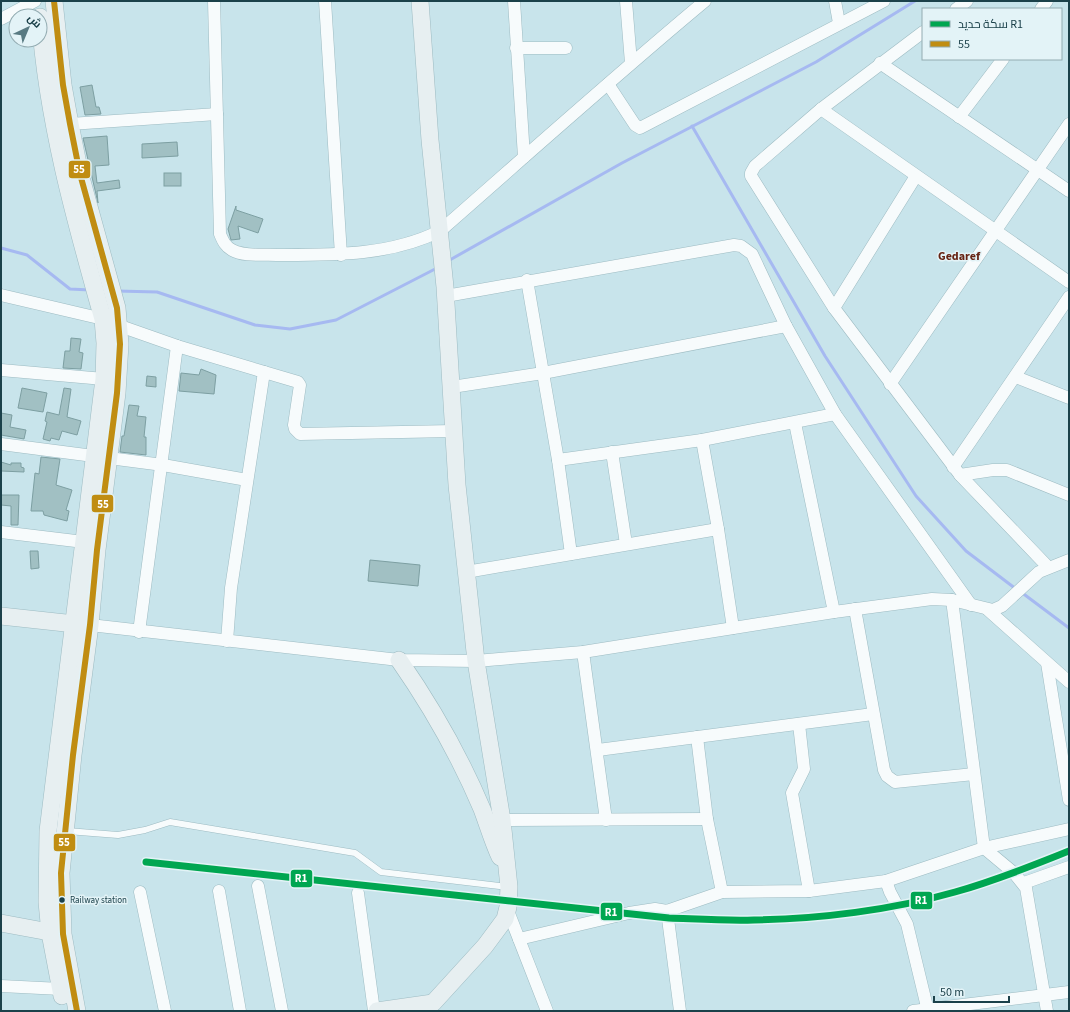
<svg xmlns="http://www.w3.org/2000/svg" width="1070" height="1012" font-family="'Source Sans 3',Cairo,sans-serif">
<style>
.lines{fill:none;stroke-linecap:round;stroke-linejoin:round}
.stream{stroke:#a6b9f1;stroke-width:3}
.building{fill:#a1c0c3;stroke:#7d9fa2}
.lane-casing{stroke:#9dbbc2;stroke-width:7}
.street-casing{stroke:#9dbbc2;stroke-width:13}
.secondary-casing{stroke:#9dbbc2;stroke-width:18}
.lane{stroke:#f7fbfc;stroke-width:6}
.street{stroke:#f7fbfc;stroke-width:12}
.secondary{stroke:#e7eff1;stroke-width:17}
.bus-1-casing{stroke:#e3f3f7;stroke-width:9}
.bus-1{stroke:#c08d12;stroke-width:6}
.rail-1-casing{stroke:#e3f3f7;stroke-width:10}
.rail-1{stroke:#00a651;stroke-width:7}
.bus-dot{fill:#1b414a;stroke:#e3f3f7;stroke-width:1.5}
.labels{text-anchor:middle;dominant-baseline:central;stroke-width:3;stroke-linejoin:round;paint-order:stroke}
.bus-label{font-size:9px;fill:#1b414a;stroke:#e3f3f7;text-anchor:start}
.quarter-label{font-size:12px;font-weight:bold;fill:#662313;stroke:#e3f3f7}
.line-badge{stroke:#e3f3f7;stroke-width:1.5}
.badge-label{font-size:11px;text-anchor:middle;font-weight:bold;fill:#fff}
</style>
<rect width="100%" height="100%" fill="#c8e4eb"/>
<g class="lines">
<!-- stream -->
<g class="stream">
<path d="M 692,126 L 825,356 L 916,496 L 966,551 L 1016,589"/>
<path d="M 1,248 L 27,255 L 70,289 L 90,290"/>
<path d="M 448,261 L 622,163 L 816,62 L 915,1"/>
<path d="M 117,291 L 157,292 L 255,325 L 290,329 L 336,320 L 437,268"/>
<path d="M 1021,592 L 1069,628"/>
</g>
</g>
<!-- building -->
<g class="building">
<path d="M 92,85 L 96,107 L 99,107 L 101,114 L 85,115 L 80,87 Z"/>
<path d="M 107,136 L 109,165 L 95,166 L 97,183 L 119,180 L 120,188 L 97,191 L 98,203 L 83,138 Z"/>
<path d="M 177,142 L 178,156 L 142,158 L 142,144 Z"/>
<rect x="164" y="173" width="17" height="13"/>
<path d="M 236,206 L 236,210 L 263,219 L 258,233 L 238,226 L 240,239 L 231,240 L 228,229 Z"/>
<path d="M 71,338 L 81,339 L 79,352 L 83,353 L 81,369 L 63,368 L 65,351 L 70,351 Z"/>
<path d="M 201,369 L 216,375 L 214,394 L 179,391 L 181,373 L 199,375 Z"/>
<path d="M 147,376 L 156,377 L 156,387 L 146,386 Z"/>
<path d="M 22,388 L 47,393 L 43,412 L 18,408 Z"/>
<path d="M 64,388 L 71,389 L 67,417 L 81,421 L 77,435 L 62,431 L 59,440 L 51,438 L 50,441 L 43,439 L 47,422 L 45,421 L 47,412 L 59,415 Z"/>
<path d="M 129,405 L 139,406 L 137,416 L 146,417 L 144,437 L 146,437 L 146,455 L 120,452 L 122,436 L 124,436 Z"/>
<path d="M 1,413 L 12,415 L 10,427 L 26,430 L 24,439 L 1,435 Z"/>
<path d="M 41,457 L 60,459 L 56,485 L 72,490 L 66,510 L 69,511 L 67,521 L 44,515 L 43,511 L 31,511 L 35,473 L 39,474 Z"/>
<path d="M 1,462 L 11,465 L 11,463 L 21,463 L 21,467 L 24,468 L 24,472 L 1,471 Z"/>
<path d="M 1,495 L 19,495 L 18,525 L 11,525 L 11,506 L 1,505 Z"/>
<path d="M 30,551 L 38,551 L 39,568 L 31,569 Z"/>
<path d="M 370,560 L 420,565 L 418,586 L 368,581 Z"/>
</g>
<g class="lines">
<!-- lane casing -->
<g class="lane-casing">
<path id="lane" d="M 67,831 L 118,835 L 145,830 L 170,822 L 355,853 L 381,872 L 508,887"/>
</g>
<!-- street casing -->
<g class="street-casing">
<g id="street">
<path d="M 214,1 L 220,234 C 223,241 225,246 232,250 C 244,257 264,254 277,255 C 333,255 389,256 440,231 C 528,154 615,76 705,1"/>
<path d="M 325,1 L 341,255"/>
<path d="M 514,1 L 524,157"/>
<path d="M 626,1 L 631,63"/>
<path d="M 835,1 L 839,23"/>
<path d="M 956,9 L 967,1"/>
<path d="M 1041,9 L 1047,1"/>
<path d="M 1,19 L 35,1"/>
<path d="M 516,48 L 566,48"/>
<path d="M 880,63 L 1069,191"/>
<path d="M 608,84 L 635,125 L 640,128 L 884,1"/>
<path d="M 821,109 L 1069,282"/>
<path d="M 959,117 L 1003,59"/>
<path d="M 70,124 L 217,114"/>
<path d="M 916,176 L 834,308 L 960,475 L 1048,567"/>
<path d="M 527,280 L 558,460 L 571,554"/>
<path d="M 1,295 L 103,319"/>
<path d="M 446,296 L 734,245 L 741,246 L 752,254 L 786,326 L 835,414 L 971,605"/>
<path d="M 834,308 L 751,176 L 751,173 L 755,166 L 821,109 L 923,32"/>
<path d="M 120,326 L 177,346 L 298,382 L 300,385 L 294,425 L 295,429 L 300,434 L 453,431"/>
<path d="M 1,370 L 104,379"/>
<path d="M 1016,377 L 1069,398"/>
<path d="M 890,384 L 1069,124"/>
<path d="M 452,387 L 543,373 L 786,326"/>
<path d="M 795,423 L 834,612"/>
<path d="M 702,440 L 718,529 L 733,628"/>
<path d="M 1,444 L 163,465 L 247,480"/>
<path d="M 612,452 L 626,544"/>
<path d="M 558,460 L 702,440 L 835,414"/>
<path d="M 953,467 L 1069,297"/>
<path d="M 960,475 L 993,470 L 1007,470 L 1069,495"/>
<path d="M 1,532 L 84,542"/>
<path d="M 466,572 L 718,529"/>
<path d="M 952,600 L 984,848 L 1014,873 L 1026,888 L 1047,1011"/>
<path d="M 855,609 L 884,770 L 887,776 L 895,782 L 974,774"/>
<path d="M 988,610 L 1069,682"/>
<path d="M 90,625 L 399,660 L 476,661 L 583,652 L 834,612 L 932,599 L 952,600 L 993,610 L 1002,606 L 1039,572 L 1069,560"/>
<path d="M 139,632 L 177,346"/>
<path d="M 227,641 L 231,588 L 264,372"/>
<path d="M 583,652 L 606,820"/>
<path d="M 1047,663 L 1069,800"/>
<path d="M 799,724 L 804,769 L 792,793 L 809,891"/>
<path d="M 697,737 L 707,819 L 722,892"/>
<path d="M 598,750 L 873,714"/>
<path d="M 502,820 L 707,819"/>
<path d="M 886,881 L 890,892 L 907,924 L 928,1011"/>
<path d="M 1024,883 L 1069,867"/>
<path d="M 258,886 L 282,1011"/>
<path d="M 219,891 L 240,1011"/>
<path d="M 140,892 L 165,1011"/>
<path d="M 358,893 L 374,1011"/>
<path d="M 508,911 L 547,1011"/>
<path d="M 667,911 L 680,1011"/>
<path d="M 519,939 L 629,913 L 655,909 L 667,911 L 722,892 L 809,891 L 886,881 L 984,848 L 1069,829"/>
<path d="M 1,986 L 61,989"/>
<path d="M 913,1011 L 1069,992"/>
</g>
</g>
<!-- secondary casing -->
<g class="secondary-casing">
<g id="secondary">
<path d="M 54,1 L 63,85 L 70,124 L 80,174 L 117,308 L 120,344 L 117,393 L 97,550 L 90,625 L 73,755 L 61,873 L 63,934 L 77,1011"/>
<path d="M 40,17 C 47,120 75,220 103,319 L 105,343 L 104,379 L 48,831 L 47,902 L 50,933 L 62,996"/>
<path d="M 1,616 L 84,625"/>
<path d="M 399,660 C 431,706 460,757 482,809 C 488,825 493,842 500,857"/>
<path d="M 1,923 L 60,934"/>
<path d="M 377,1011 L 433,1003 L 485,946 L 505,919 L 508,907 L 509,887 L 502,820 L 476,661 L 457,485 L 445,287 L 430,140 L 420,1"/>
</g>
</g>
<!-- lane -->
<use href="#lane" class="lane"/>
<!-- street -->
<use href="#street" class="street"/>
<!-- secondary -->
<use href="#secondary" class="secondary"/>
<!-- bus-1 casing -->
<g class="bus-1-casing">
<path id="bus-1" d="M 54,1 L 63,85 L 70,124 L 80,174 L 117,308 L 120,344 L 117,393 L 97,550 L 90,625 L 73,755 L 61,873 L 63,934 L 77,1011"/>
</g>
<!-- bus-1 -->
<use href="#bus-1" class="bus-1"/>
<!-- rail-1 casing -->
<g class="rail-1-casing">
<path id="rail-1" d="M 146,862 L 669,918 C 697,919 726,921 754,920 C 819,919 892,910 955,892 C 994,881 1032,866 1069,851"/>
</g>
<!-- rail-1 -->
<use href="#rail-1" class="rail-1"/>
</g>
<!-- markers -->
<circle class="bus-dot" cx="62" cy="900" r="3.5"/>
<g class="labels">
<!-- bus labels -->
<g class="bus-label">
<text x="70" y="900">Railway station</text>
</g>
<!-- quarter labels -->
<g class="quarter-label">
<text x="959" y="256">Gedaref</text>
</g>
</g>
<g class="line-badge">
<rect x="68" y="160" width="23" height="19" rx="4" fill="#c08d12"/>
<rect x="91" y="494" width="23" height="19" rx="4" fill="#c08d12"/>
<rect x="53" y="833" width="23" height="19" rx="4" fill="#c08d12"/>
<rect x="290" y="869" width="23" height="19" rx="4" fill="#00a651"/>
<rect x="910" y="891" width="23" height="19" rx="4" fill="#00a651"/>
<rect x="600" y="902" width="23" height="19" rx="4" fill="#00a651"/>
</g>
<g class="badge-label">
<text x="79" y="173">55</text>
<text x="103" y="508">55</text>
<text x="64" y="846">55</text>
<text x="301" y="882">R1</text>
<text x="921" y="904">R1</text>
<text x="611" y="916">R1</text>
</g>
<!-- border -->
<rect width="1070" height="1012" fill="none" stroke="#1b414a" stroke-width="4"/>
<!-- legend -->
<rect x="922" y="8" width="140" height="52" fill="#e3f3f7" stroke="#93acb2"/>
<rect x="930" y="21" width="20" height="6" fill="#00a651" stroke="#93acb2"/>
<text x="958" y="28" font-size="12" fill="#1b414a">سكة حديد R1</text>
<rect x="930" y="41" width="20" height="6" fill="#c08d12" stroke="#93acb2"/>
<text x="958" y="48" font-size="12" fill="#1b414a">55</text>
<!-- north arrow -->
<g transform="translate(28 28) rotate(44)"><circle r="19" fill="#e3f3f7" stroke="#93acb2"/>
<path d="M0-3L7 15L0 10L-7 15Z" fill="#587a82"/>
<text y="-6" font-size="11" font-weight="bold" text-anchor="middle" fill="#1b414a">ش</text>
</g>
<!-- scale -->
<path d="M934 996v6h75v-6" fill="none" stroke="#1b414a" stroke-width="2"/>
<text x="940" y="996" font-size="12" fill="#1b414a" stroke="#e3f3f7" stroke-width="3" paint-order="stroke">50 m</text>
</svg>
